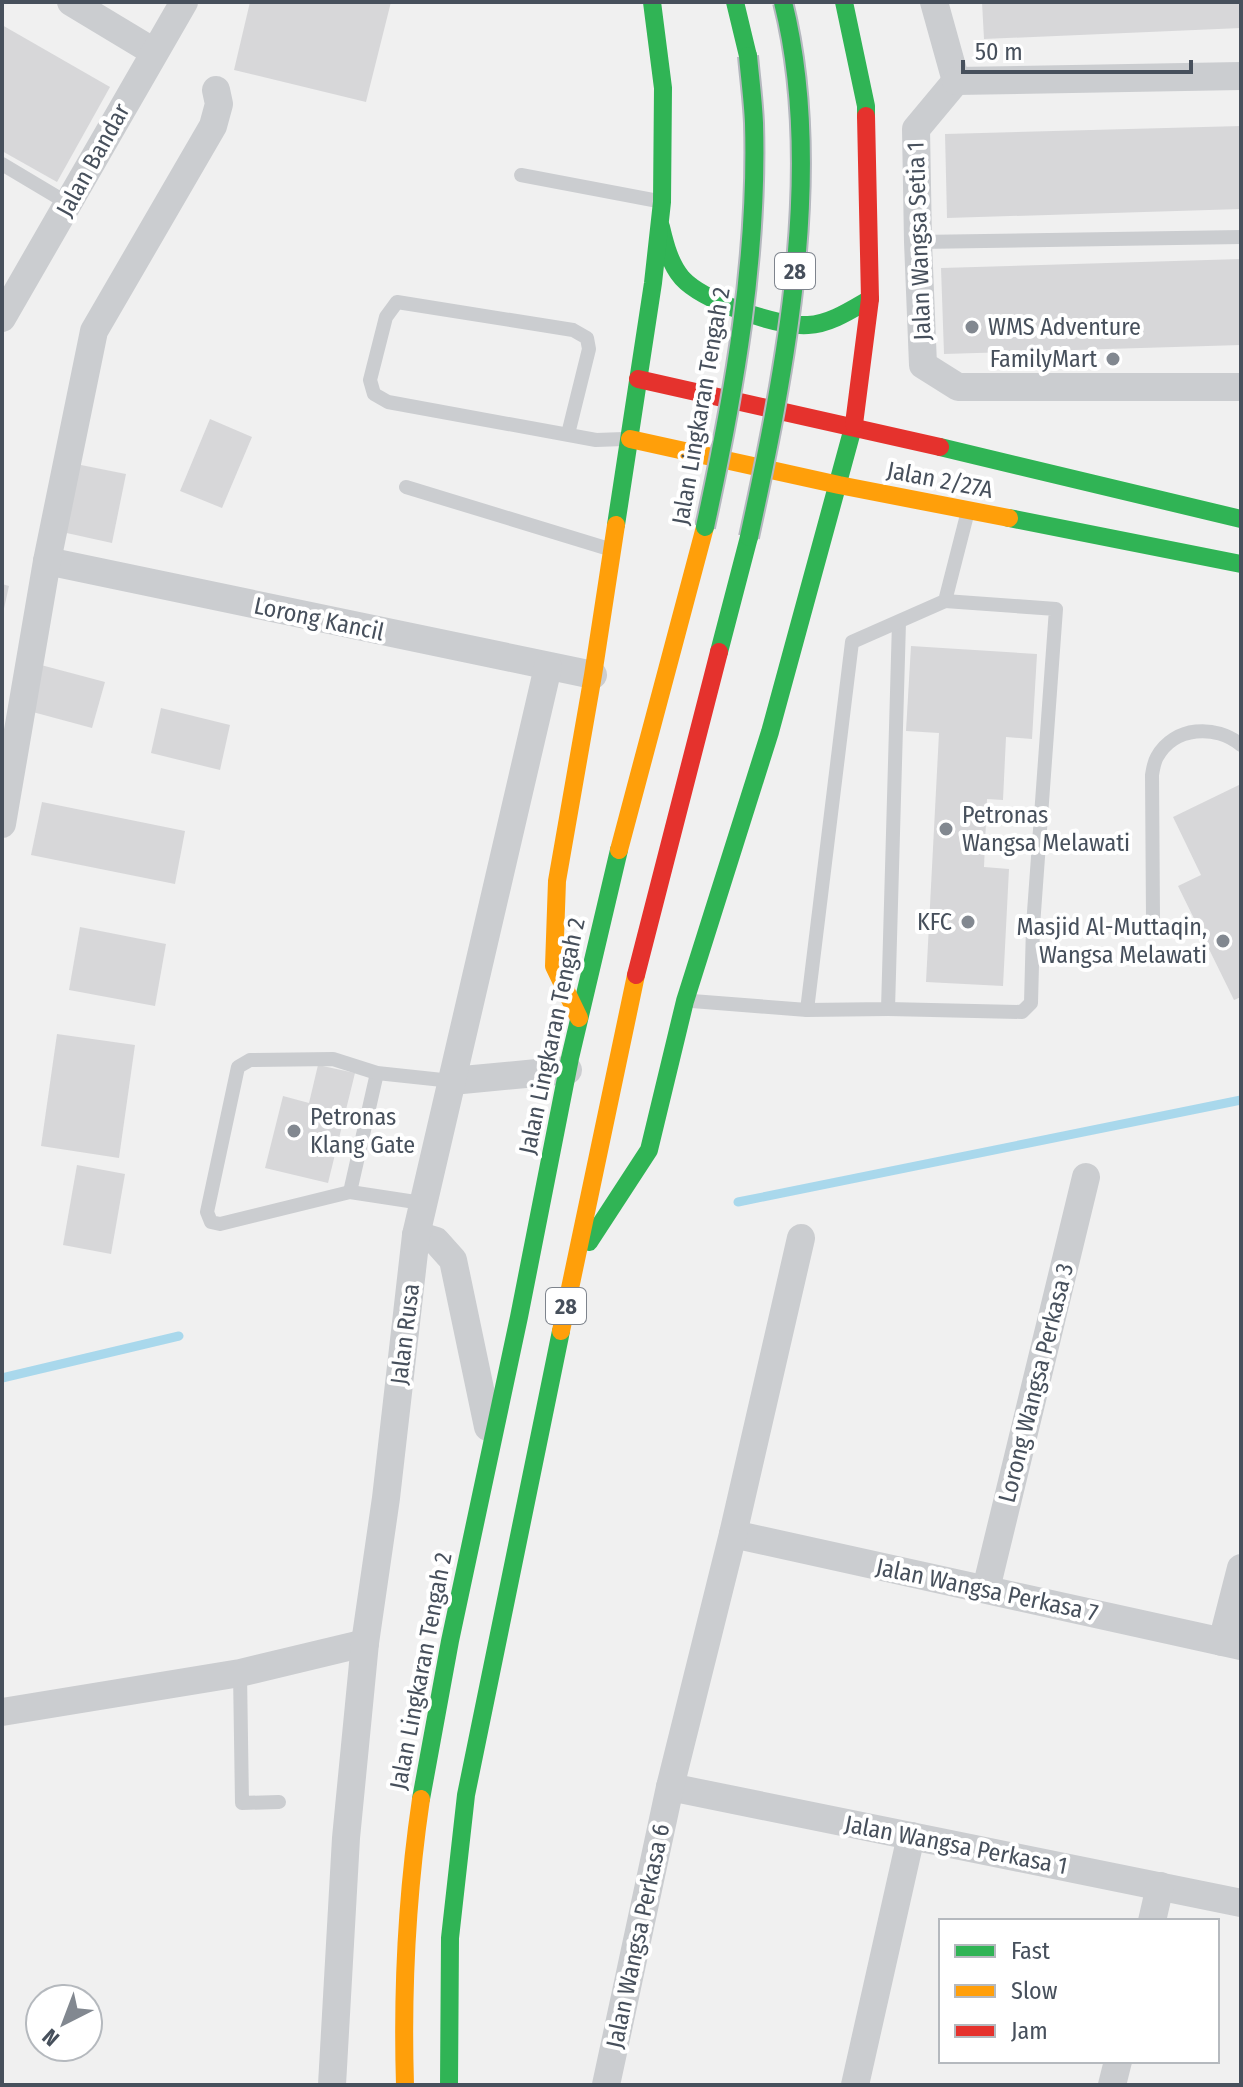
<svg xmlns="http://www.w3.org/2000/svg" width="1243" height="2087" font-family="'Fira Sans Condensed',sans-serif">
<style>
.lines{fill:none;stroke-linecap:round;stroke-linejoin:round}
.stream{stroke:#a9d8ec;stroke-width:9}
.building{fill:#d7d7d9}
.lane{stroke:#cbcdd0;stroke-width:14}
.street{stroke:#cbcdd0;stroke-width:28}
.fast{stroke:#30b455;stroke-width:18}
.slow{stroke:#ff9f0a;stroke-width:18}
.jam{stroke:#e5322d;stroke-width:18}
.fast-bridge-casing{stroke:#b5b8bf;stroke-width:22;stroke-linecap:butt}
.fast-bridge{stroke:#30b455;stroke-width:18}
.poi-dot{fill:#828890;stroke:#fff;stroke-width:3}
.labels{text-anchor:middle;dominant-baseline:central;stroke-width:8;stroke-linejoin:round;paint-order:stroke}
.shield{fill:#fff;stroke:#7e848d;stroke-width:2}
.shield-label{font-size:22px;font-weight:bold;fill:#47505c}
.street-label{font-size:24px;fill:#47505c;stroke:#fff}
.poi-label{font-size:24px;fill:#47505c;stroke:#fff;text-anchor:start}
</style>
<rect width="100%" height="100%" fill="#f0f0f0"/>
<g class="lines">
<!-- stream -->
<g class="stream">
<path d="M 738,1202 L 1241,1100"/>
<path d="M 2,1378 L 179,1336"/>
</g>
</g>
<!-- building -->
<g class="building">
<path d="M 250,2 L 258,4 L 259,2 L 391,2 L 366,102 L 234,70 Z"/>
<path d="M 982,2 L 1241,2 L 1241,28 L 984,39 Z"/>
<path d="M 2,25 L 110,87 L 57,182 L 2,151 Z"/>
<path d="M 1241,126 L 1241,209 L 947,218 L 945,134 Z"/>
<path d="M 1241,259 L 1241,345 L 944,354 L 941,268 Z"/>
<path d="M 210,419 L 252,437 L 222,508 L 180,491 Z"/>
<path d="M 76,464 L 126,474 L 112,543 L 62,532 Z"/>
<path d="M 2,584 L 9,586 L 3,613 L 2,613 Z"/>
<path d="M 911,646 L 1037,654 L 1032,739 L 1006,737 L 1003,800 L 987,799 L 984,867 L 1009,869 L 1003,986 L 926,982 L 939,733 L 906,731 Z"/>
<path d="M 41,665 L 105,682 L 92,728 L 29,711 Z"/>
<path d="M 161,708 L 230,725 L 220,770 L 151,753 Z"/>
<path d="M 1241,784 L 1241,997 L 1234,1000 L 1178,886 L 1201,875 L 1173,817 Z"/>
<path d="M 42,802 L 185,831 L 175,884 L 31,855 Z"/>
<path d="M 80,927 L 166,944 L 155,1006 L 69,990 Z"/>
<path d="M 57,1034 L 135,1045 L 119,1158 L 41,1146 Z"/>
<path d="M 318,1065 L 355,1073 L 328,1183 L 265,1168 L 283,1096 L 309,1103 Z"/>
<path d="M 77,1165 L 125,1174 L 111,1254 L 63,1245 Z"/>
</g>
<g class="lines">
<!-- lane -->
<g class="lane">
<path d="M 2,164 L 69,204"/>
<path d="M 521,175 L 658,201"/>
<path d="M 918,242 L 1241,237"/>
<path d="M 568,434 L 589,349 L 587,338 L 573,330 L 397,302 L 386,317 L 370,380 L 374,394 L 388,402 L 596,440 L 624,439"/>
<path d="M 406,487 L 609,549"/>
<path d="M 1153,918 L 1152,775 C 1153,769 1154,762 1157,757 C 1174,726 1216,724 1241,745"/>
<path d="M 692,1001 L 807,1010 L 888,1009 L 899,622"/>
<path d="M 888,1009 L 1022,1012 L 1031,1003 L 1033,926 L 1056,609 L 945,601"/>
<path d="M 807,1010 L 852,642 L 945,601 L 968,511"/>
<path d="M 350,1192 L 377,1073"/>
<path d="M 422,1203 L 350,1192 L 220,1224 L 211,1222 L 207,1212 L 238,1067 L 250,1060 L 333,1059 L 377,1073 L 452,1081"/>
<path d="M 240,1673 L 242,1803 L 279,1802"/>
</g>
<!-- street -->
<g class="street">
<path d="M 71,2 L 154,52"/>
<path d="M 934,2 L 956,81"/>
<path d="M 956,81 L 916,129 L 918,242 L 923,365 L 958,387 L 1241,387"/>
<path d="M 956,81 L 1241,76"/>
<path d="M 2,318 L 184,2"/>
<path d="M 47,561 L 593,675"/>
<path d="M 2,824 L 47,561 L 94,331 L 213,126 L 219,104 L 216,90"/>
<path d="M 452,1081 L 568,1070"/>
<path d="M 416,1235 L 436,1241 L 453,1260 L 488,1427"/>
<path d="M 733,1534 L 1241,1646"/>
<path d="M 986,1589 L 1086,1177"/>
<path d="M 1222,1642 L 1241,1568"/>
<path d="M 2,1712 L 240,1673 L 365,1643"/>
<path d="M 670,1787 L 1241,1903"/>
<path d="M 1152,1921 L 1160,1886"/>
<path d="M 332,2085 L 346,1838 L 365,1643 L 386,1498 L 416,1235 L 548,667"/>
<path d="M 606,2085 L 670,1787 L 733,1534 L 801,1238"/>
<path d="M 855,2085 L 911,1836"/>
<path d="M 1112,2085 L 1118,2061"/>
</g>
<!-- fast -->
<g class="fast">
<path d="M 735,2 L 748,56"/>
<path d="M 844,2 L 866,106 L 866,116"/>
<path d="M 661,227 C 665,244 670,264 682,278 C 703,301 777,327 808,325 C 830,324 851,310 870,299"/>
<path d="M 940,447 L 1241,519"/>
<path d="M 1009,518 L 1241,564"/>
<path d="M 616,525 L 653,283 L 662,202 L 663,88 L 652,2"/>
<path d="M 719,652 L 749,537"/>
<path d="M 589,1242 L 649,1150 L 685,1001 L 770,732 L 854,424"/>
<path d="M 421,1799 L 450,1641 L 519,1317 L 570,1058 L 619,850"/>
<path d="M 449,2085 L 450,1938 L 466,1795 L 561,1331"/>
</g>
<!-- slow -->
<g class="slow">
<path d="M 630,439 L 839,485 L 1009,518"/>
<path d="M 619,850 L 705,527"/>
<path d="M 579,1018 L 554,966 L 557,881 L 593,675 L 616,525"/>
<path d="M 561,1331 L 636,975"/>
<path d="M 405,2085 C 402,1989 407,1894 421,1799"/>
</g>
<!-- jam -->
<g class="jam">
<path d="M 638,379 L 940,447"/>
<path d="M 854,424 L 870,299 L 866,116"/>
<path d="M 636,975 L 719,652"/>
</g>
<!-- fast-bridge casing -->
<g class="fast-bridge-casing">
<g id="fast-bridge">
<path d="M 705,527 C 734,394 758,259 754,123 C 753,100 750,78 748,56"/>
<path d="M 749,537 C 785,372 825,169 783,2"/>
</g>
</g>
<!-- fast-bridge -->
<use href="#fast-bridge" class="fast-bridge"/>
</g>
<!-- markers -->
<g class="poi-dot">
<circle cx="972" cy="327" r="8"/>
<circle cx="1113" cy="359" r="8"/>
<circle cx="946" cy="829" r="8"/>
<circle cx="968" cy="922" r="8"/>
<circle cx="1223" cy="941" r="8"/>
<circle cx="294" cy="1131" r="8"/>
</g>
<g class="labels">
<!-- shield labels -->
<g class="shield">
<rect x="775" y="253" width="40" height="36" rx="6"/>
<rect x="546" y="1288" width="40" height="36" rx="6"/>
</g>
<g class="shield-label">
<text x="795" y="271">28</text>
<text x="566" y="1306">28</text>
</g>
<!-- street labels -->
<g class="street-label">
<text transform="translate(93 160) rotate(-61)">Jalan Bandar</text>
<text transform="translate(919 241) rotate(-92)">Jalan Wangsa Setia 1</text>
<text transform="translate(701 406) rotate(-80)">Jalan Lingkaran Tengah 2</text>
<text transform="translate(940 480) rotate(11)">Jalan 2/27A</text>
<text transform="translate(319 619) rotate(12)">Lorong Kancil</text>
<text transform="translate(552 1036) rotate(-78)">Jalan Lingkaran Tengah 2</text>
<text transform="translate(405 1334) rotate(-83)">Jalan Rusa</text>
<text transform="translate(1036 1383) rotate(-76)">Lorong Wangsa Perkasa 3</text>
<text transform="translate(987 1590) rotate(12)">Jalan Wangsa Perkasa 7</text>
<text transform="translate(421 1671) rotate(-79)">Jalan Lingkaran Tengah 2</text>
<text transform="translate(956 1845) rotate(11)">Jalan Wangsa Perkasa 1</text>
<text transform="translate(638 1936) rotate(-78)">Jalan Wangsa Perkasa 6</text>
</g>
<!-- poi labels -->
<g class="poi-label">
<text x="988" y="327">WMS Adventure</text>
<text x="1097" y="359" text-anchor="end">FamilyMart</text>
<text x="962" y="815">Petronas<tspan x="962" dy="28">Wangsa Melawati</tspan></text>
<text x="952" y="922" text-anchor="end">KFC</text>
<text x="1207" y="927" text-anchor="end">Masjid Al-Muttaqin,<tspan x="1207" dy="28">Wangsa Melawati</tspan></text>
<text x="310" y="1117">Petronas<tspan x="310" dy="28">Klang Gate</tspan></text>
</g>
</g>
<!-- border -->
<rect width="1243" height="2087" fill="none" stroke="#47505c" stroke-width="8"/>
<!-- legend -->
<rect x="939" y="1919" width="280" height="144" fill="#ffffff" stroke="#b5b9be" stroke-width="2"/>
<rect x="955" y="1945" width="40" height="12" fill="#30b455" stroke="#b5b9be" stroke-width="2"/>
<text x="1011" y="1959" font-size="24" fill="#47505c">Fast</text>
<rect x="955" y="1985" width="40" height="12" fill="#ff9f0a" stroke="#b5b9be" stroke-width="2"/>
<text x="1011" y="1999" font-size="24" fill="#47505c">Slow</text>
<rect x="955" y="2025" width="40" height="12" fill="#e5322d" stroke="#b5b9be" stroke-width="2"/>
<text x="1011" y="2039" font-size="24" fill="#47505c">Jam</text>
<!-- north arrow -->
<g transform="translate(64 2023) rotate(222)"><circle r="38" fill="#ffffff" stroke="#b5b9be" stroke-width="2"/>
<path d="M0-6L14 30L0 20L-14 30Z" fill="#828890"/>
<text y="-12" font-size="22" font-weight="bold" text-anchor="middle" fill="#47505c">N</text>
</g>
<!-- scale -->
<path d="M963 60v12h228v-12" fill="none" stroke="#47505c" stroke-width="4"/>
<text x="975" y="60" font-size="24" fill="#47505c" stroke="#ffffff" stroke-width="6" paint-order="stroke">50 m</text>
</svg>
